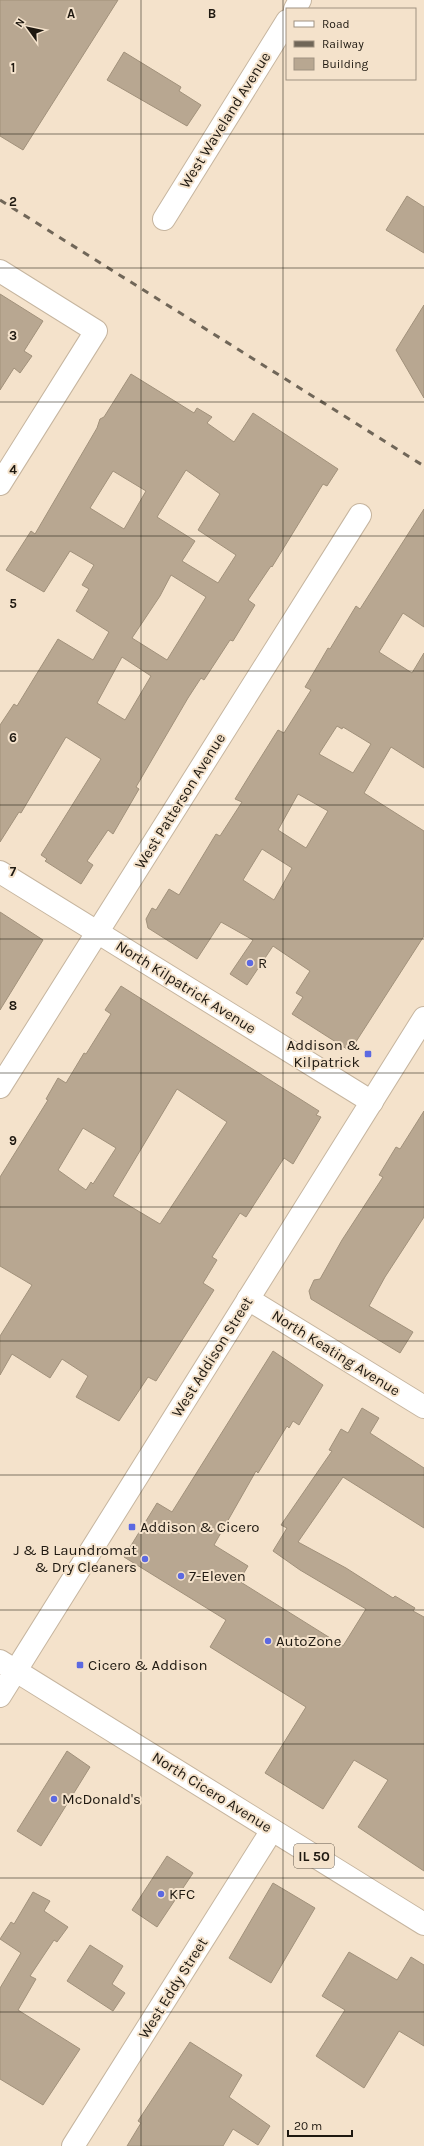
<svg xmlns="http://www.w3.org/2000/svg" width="424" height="2146" font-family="Karla,sans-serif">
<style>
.building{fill:#b8a791;stroke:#a1917b;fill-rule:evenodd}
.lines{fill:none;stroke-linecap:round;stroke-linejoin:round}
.street-casing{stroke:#c6b59f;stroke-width:24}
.secondary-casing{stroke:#c6b59f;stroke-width:24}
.primary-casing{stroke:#c6b59f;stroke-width:24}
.street{stroke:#fff;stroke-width:22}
.secondary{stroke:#fff;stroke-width:22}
.primary{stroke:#fff;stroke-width:22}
.rail{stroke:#706658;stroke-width:3;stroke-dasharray:7 7;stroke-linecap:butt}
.grid{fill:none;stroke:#1f1911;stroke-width:1;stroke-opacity:0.55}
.poi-dot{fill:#5c69e1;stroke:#f4e2cb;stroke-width:1.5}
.labels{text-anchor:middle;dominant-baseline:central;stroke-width:4;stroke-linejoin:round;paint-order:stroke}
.shield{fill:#f4e2cb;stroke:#5f5549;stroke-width:1}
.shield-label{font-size:14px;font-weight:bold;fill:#1f1911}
.street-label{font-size:15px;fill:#1f1911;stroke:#f4e2cb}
.poi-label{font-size:15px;fill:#1f1911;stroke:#f4e2cb;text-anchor:start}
.grid-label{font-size:13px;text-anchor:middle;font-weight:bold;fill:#1f1911;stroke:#f4e2cb;stroke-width:4;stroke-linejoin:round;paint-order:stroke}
</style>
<rect width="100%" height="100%" fill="#f4e2cb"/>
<!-- building -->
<g class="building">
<path d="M 0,0 L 118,0 L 23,150 L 0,136 Z"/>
<path d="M 124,52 L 181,87 L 179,91 L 201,105 L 187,126 L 107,80 Z"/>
<path d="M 407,196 L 424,207 L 424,253 L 386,230 Z"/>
<path d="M 0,294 L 43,321 L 24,351 L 32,356 L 20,373 L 14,368 L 0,390 Z"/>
<path d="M 424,305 L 424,398 L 396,350 Z"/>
<path d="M 131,374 L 194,413 L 197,408 L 212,417 L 207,423 L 234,442 L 253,413 L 338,469 L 327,486 L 323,484 L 272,567 L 271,566 L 248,600 L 255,605 L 233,641 L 230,640 L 204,680 L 201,678 L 188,698 L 136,787 L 139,789 L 113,834 L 108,830 L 87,861 L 93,865 L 81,884 L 45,861 L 47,859 L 41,855 L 101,759 L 66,737 L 21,813 L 19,812 L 0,842 L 0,725 L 14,704 L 17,706 L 58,639 L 93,660 L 109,632 L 76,611 L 89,589 L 82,585 L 94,565 L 70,551 L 44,592 L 6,570 L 31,531 L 35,534 L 97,428 L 100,419 L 104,417 ZM 186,470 L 220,494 L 198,530 L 236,555 L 218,583 L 182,561 L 195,541 L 157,517 ZM 113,471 L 146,491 L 124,529 L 90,508 ZM 171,575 L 206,597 L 167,660 L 132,638 L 160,596 ZM 122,657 L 151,676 L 125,720 L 97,703 Z"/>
<path d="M 424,509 L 424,627 L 403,613 L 379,652 L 412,673 L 424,653 L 424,768 L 391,747 L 364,793 L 424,831 L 424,936 L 350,1051 L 292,1014 L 303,997 L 296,993 L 310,971 L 273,946 L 247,985 L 230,974 L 253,940 L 221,922 L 197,959 L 148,928 L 146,919 L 152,908 L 156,910 L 169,889 L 179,895 L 216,834 L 220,836 L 242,802 L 235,799 L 251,773 L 278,730 L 284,733 L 311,690 L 305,687 L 321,660 L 328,648 L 330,649 L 356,606 L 360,609 ZM 337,726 L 342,729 L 343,727 L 371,744 L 353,773 L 319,754 ZM 298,794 L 328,811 L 306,848 L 278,830 ZM 262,849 L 292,868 L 274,900 L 243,880 Z"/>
<path d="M 0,912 L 43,940 L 0,1010 Z"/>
<path d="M 121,986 L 319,1111 L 316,1115 L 321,1117 L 293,1164 L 284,1158 L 246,1217 L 240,1213 L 212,1257 L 217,1260 L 203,1283 L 214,1290 L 156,1381 L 148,1377 L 119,1421 L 76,1397 L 88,1376 L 62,1359 L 50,1378 L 12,1354 L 0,1375 L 0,1336 L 32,1285 L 0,1266 L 0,1177 L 48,1100 L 46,1099 L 58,1078 L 66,1083 L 84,1053 L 86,1054 L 111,1014 L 105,1010 ZM 177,1089 L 227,1122 L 160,1224 L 113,1196 ZM 83,1128 L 116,1148 L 93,1184 L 91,1182 L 86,1190 L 58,1170 Z"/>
<path d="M 424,1111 L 424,1217 L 385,1277 L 369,1306 L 413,1332 L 400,1353 L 311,1299 L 309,1291 L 314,1280 L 320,1279 L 342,1240 L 383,1177 L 379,1175 L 396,1147 L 400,1149 Z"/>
<path d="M 273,1351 L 323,1385 L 299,1425 L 293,1421 L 289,1428 L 287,1426 L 258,1473 L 256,1471 L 214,1545 L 248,1566 L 239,1581 L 343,1646 L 366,1609 L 300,1570 L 273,1551 L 287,1528 L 281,1525 L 332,1451 L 329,1450 L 341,1429 L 348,1433 L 362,1408 L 379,1418 L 370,1433 L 424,1468 L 424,1528 L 343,1477 L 298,1542 L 346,1568 L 393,1598 L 395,1596 L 415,1608 L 413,1611 L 424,1617 L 424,1871 L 358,1827 L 388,1780 L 354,1760 L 323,1809 L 265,1773 L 306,1707 L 210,1647 L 226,1620 L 124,1557 L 157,1503 L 172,1512 Z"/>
<path d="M 67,1751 L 90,1767 L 41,1846 L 17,1831 Z"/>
<path d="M 167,1856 L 193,1873 L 157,1927 L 132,1910 Z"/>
<path d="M 273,1883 L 315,1908 L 271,1983 L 229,1958 Z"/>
<path d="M 33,1892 L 50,1901 L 44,1911 L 68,1927 L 57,1942 L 54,1940 L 30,1976 L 36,1979 L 18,2010 L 80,2049 L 43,2105 L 0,2079 L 0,1988 L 21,1953 L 0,1939 L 11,1922 L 14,1924 Z"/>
<path d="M 90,1945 L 123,1966 L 112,1984 L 125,1993 L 113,2011 L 67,1981 Z"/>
<path d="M 349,1952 L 397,1980 L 411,1957 L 424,1965 L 424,2046 L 399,2031 L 364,2088 L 316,2056 L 345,2010 L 322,1996 Z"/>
<path d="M 190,2042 L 242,2075 L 229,2097 L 270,2126 L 258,2145 L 233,2129 L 223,2146 L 127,2146 L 141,2123 L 138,2121 Z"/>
</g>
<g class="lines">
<!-- street casing -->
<g class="street-casing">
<g id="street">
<path d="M 295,9 L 300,0"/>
<path d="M 164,219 L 287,21"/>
<path d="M 0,271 L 96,331 L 0,484"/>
<path d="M 0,872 L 372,1102"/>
<path d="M 0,1087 L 360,515"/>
<path d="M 248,1299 L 424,1407"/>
<path d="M 73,2146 L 272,1830"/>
</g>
</g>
<!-- secondary casing -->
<g class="secondary-casing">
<path id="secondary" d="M 0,1696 L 424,1018"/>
</g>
<!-- primary casing -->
<g class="primary-casing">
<path id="primary" d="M 0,1661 L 424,1924"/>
</g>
<!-- street -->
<use href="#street" class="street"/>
<!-- secondary -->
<use href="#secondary" class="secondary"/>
<!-- primary -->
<use href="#primary" class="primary"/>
<!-- rail -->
<path class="rail" d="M 0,200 L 424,466"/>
</g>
<!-- grid -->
<path class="grid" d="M 141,0 L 141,2146M 283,0 L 283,2146M 0,134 L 424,134M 0,268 L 424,268M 0,402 L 424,402M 0,536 L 424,536M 0,671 L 424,671M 0,805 L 424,805M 0,939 L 424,939M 0,1073 L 424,1073M 0,1207 L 424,1207M 0,1341 L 424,1341M 0,1475 L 424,1475M 0,1610 L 424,1610M 0,1744 L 424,1744M 0,1878 L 424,1878M 0,2012 L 424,2012"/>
<!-- markers -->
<g class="poi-dot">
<circle cx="250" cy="963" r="4"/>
<rect x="364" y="1050" width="8" height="8" rx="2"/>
<rect x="128" y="1523" width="8" height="8" rx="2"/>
<circle cx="145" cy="1559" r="4"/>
<circle cx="181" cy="1576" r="4"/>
<circle cx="268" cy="1641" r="4"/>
<rect x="76" y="1661" width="8" height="8" rx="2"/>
<circle cx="54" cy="1799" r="4"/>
<circle cx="161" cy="1894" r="4"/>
</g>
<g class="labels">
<!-- shield labels -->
<rect class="shield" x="294" y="1844" width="40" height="24" rx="3"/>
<g class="shield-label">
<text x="314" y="1856">IL 50</text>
</g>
<!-- street labels -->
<g class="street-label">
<text transform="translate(225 120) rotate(-58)">West Waveland Avenue</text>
<text transform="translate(180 801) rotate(-58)">West Patterson Avenue</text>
<text transform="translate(186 987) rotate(32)">North Kilpatrick Avenue</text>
<text transform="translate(336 1353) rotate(32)">North Keating Avenue</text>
<text transform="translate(212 1357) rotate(-58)">West Addison Street</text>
<text transform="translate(212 1792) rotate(32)">North Cicero Avenue</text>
<text transform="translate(173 1988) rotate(-58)">West Eddy Street</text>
</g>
<!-- poi labels -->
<g class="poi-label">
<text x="258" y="963">R</text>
<text x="360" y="1045" text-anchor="end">Addison &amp;<tspan x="360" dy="17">Kilpatrick</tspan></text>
<text x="140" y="1527">Addison &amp; Cicero</text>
<text x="137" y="1550" text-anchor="end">J &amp; B Laundromat<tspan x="137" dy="17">&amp; Dry Cleaners</tspan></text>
<text x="189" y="1576">7-Eleven</text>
<text x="276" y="1641">AutoZone</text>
<text x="88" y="1665">Cicero &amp; Addison</text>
<text x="62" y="1799">McDonald's</text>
<text x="169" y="1894">KFC</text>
</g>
</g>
<g class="grid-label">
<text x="71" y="18">A</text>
<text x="212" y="18">B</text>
<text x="13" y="72">1</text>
<text x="13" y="206">2</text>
<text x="13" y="340">3</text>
<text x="13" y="474">4</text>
<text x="13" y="608">5</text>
<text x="13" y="742">6</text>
<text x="13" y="876">7</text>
<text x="13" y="1010">8</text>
<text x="13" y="1145">9</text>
</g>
<!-- legend -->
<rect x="286" y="8" width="130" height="72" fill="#f4e2cb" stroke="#9f9281"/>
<rect x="294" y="21" width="20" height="6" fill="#ffffff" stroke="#9f9281"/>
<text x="322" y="28" font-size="12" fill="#1f1911">Road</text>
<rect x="294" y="41" width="20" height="6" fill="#706658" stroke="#9f9281"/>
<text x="322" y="48" font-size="12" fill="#1f1911">Railway</text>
<rect x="294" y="58" width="20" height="12" fill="#b8a791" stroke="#9f9281"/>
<text x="322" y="68" font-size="12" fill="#1f1911">Building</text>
<!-- north arrow -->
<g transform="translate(28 28) rotate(303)" stroke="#f4e2cb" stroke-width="3" paint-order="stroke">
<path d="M0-3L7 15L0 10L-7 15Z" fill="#1f1911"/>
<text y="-6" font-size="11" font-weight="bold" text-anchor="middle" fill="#1f1911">N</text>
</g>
<!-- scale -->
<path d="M288 2130v6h64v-6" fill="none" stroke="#1f1911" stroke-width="2"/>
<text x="294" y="2130" font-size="12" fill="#1f1911" stroke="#f4e2cb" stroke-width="3" paint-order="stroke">20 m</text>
</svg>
